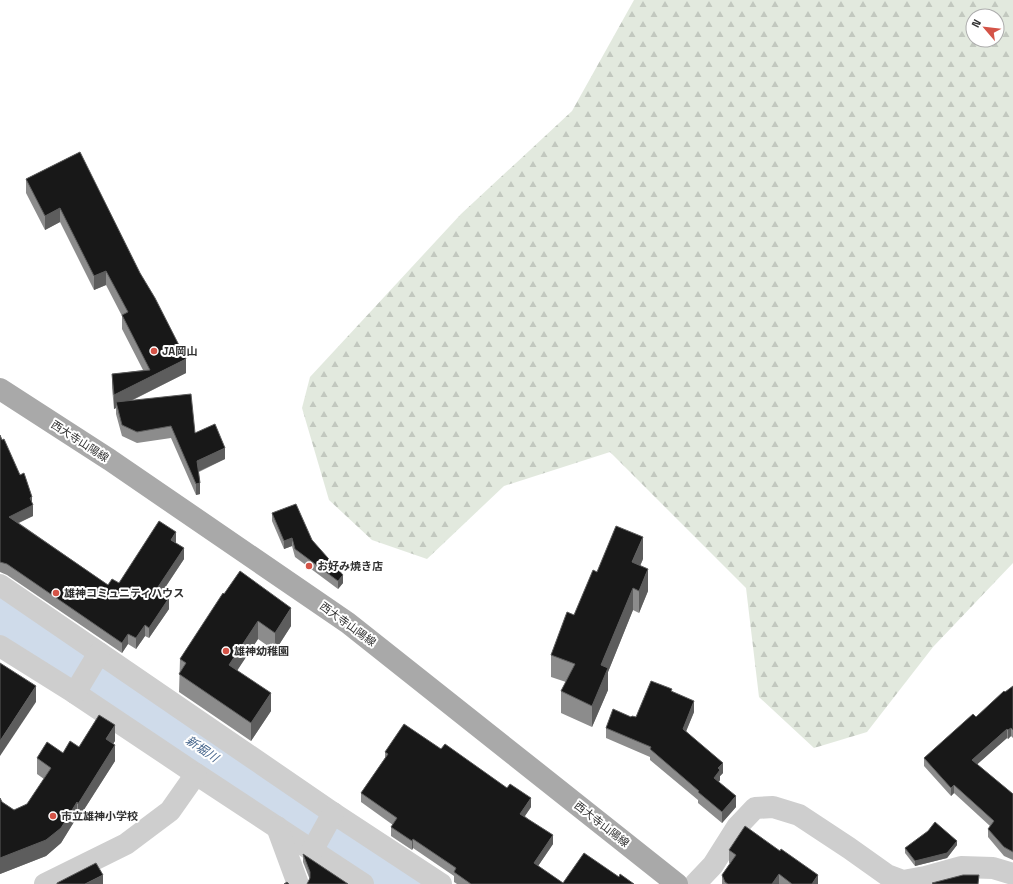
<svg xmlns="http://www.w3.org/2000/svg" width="1013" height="884" font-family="'Space Grotesk','Noto Sans JP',sans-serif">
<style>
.forest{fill:url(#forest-firs);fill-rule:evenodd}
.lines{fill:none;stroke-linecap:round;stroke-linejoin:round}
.river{stroke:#cfdbea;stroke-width:40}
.street{stroke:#cecece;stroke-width:22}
.primary{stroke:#a9a9a9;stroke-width:22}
.wall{fill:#8c8c8c}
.shaded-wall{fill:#5d5d5d}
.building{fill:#181818;stroke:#5d5d5d}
.poi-dot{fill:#d45347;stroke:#fff;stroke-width:1.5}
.labels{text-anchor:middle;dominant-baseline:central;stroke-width:4;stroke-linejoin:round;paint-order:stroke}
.poi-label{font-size:11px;font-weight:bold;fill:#313131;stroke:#fff;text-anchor:start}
.street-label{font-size:11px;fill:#313131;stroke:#fff}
.water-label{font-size:12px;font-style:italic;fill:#46658b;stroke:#fff}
</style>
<defs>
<pattern id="forest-firs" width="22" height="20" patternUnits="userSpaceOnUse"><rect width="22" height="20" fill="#e2e9de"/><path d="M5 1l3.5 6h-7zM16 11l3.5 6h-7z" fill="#c2c8bf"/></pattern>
</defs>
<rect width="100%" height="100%" fill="#fff"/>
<!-- forest -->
<path class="forest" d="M 634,0 L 1013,0 L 1013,563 L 933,647 L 867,732 L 814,748 L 759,697 L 746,588 L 610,452 L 504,486 L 427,559 L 372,540 L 329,500 L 302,408 L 310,377 L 461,214 L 572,111 ZM 973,16 L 997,16 L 997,40 L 973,40 Z"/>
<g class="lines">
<!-- river -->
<path class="river" d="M 0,614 L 404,884"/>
<!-- street -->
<g class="street">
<path d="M 0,585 L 333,813 L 441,884"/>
<path d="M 0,646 L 75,693 L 196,774 L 363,884"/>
<path d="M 75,693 L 99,653"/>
<path d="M 277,827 L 298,884"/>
<path d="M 312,851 L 333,813"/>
<path d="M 45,884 L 126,844 L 170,811 L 196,774"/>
<path d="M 695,884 L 713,865 L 737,827 L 755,808 L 773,807 L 799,815 L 849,848 L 887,875 L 903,881 L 925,877 L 961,867 L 993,868 L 1013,874"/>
</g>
<!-- primary -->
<path class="primary" d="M 0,389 L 110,460 L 348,623 L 677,884"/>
</g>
<!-- wall -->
<g class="wall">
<path d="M 80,152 L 186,373 L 131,401 L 195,433 L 225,459 L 199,472 L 200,494 L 196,495 L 171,438 L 137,443 L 122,436 L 116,414 L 116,408 L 114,409 L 112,388 L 112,374 L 143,370 L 122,329 L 122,316 L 106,285 L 94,290 L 60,222 L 45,230 L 26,193 L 26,179 Z"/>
<path d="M 0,435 L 32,503 L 33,516 L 19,523 L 108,585 L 119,583 L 176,543 L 184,559 L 161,594 L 169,609 L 149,638 L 145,636 L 136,649 L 128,644 L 122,653 L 7,575 L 0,572 Z"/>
<path d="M 272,513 L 312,540 L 343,583 L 338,589 L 295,557 L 292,546 L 284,549 L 272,521 Z"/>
<path d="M 643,559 L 640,566 L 648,591 L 639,613 L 633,610 L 608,672 L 608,690 L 592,727 L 561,713 L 561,691 L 566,682 L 551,677 L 551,655 L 574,615 Z"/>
<path d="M 224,594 L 291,626 L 275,651 L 258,639 L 237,670 L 271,711 L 251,741 L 179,692 L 180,659 Z"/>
<path d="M 1013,686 L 1013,738 L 1011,736 L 1008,739 L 1007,738 L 977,764 L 1013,794 L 1013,860 L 1004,856 L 988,837 L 988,829 L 990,826 L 954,793 L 951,796 L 924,766 L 924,758 L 976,717 Z"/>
<path d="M 672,692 L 694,712 L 686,731 L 723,773 L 720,776 L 720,780 L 719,782 L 736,807 L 722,823 L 698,803 L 698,800 L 650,760 L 650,757 L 606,738 L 606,728 L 631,717 L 636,717 Z"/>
<path d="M 115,741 L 113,744 L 115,761 L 78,819 L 77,817 L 61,843 L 46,856 L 0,874 L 0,798 L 2,802 L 14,810 L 27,804 L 44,779 L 37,774 L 37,758 L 63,753 L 79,747 Z"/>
<path d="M 441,749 L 531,807 L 525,816 L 553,844 L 538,866 L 563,883 L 619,877 L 634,884 L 457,884 L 454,882 L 454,876 L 413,848 L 412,850 L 391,836 L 391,827 L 393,825 L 361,802 L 361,793 L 385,758 L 385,752 Z"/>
<path d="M 957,845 L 947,858 L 915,866 L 905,853 L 905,848 Z"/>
<path d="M 729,850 L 818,884 L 722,884 L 722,875 L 730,863 L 729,863 Z"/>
<path d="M 303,854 L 348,884 L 310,880 L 303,862 Z"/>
</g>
<!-- shaded-wall -->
<g class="shaded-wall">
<path d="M 60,208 L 60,222 L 45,230 L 45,216 Z"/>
<path d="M 106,271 L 106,285 L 94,290 L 94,276 Z"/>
<path d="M 186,359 L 186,373 L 118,407 L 116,402 L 116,408 L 114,409 L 114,395 Z"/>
<path d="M 225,448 L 225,459 L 197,472 L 197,461 Z"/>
<path d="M 200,483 L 200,494 L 196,495 L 196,484 Z"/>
<path d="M 32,497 L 32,506 L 33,505 L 33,516 L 9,527 L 9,517 L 30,498 Z"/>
<path d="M 176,532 L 176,543 L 171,540 Z"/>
<path d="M 643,537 L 643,559 L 632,584 L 632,562 Z"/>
<path d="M 292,538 L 292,546 L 284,549 L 284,541 Z"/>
<path d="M 184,548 L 184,559 L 156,601 L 156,590 Z"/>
<path d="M 648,569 L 648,591 L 639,613 L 639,591 Z"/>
<path d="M 343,575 L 343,583 L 338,589 L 338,581 Z"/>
<path d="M 633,588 L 633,610 L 608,672 L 608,690 L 592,727 L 592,706 L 601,665 Z"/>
<path d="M 169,598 L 169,609 L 149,638 L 149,628 Z"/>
<path d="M 291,608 L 291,626 L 275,651 L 275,633 Z"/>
<path d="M 258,621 L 258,639 L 229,683 L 229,665 Z"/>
<path d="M 145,625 L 145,636 L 136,649 L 136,638 Z"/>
<path d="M 128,634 L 128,644 L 122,653 L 122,643 Z"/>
<path d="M 36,686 L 36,702 L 0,756 L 0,741 Z"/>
<path d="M 271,693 L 271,711 L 251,741 L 251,723 Z"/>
<path d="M 694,701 L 694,712 L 683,739 L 683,729 Z"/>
<path d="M 115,725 L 115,741 L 106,754 L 106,739 Z"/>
<path d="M 1011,728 L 1011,736 L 1008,739 L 1008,730 Z"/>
<path d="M 1007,729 L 1007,738 L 972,769 L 972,760 Z"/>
<path d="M 115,745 L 115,761 L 78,819 L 78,804 Z"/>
<path d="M 723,763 L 723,773 L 720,776 L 720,780 L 714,788 L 714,778 L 718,768 Z"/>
<path d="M 954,785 L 954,793 L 951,796 L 951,788 Z"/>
<path d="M 736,796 L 736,807 L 722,823 L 722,812 Z"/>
<path d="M 531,798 L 531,807 L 520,823 L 520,814 Z"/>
<path d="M 77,802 L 77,817 L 61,843 L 46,856 L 0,874 L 0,858 Z"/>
<path d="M 553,835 L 553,844 L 534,872 L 534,863 Z"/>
<path d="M 413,839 L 413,848 L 412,850 L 412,841 Z"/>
<path d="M 957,841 L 957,845 L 947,858 L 915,866 L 915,861 Z"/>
<path d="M 779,874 L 779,884 L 772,884 Z"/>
<path d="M 103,875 L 103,884 L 85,884 Z"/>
<path d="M 818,875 L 818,884 L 812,884 Z"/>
</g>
<!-- building -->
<g class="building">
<path d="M 80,152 L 140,273 L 155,298 L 186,359 L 114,395 L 112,374 L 150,370 L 122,315 L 128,312 L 106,271 L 94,276 L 60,208 L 45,216 L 26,179 Z"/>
<path d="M 191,394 L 195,433 L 215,424 L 225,448 L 197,461 L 200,483 L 196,484 L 171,426 L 137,432 L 122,425 L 116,402 Z"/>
<path d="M 0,435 L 2,440 L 4,439 L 20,475 L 24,473 L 32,497 L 30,498 L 33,505 L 9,517 L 108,585 L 112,579 L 119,583 L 159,521 L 176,532 L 171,540 L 184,548 L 156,590 L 169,598 L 149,628 L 145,625 L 136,638 L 128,634 L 122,643 L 7,564 L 0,562 Z"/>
<path d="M 296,504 L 312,540 L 343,575 L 338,581 L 295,549 L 292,538 L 284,541 L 272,513 Z"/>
<path d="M 616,526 L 643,537 L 632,562 L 648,569 L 639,591 L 633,588 L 601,665 L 608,668 L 592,706 L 561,691 L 575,664 L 551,655 L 567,612 L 574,615 L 593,570 L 597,572 Z"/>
<path d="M 240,571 L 291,608 L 275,633 L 258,621 L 229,665 L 271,693 L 251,723 L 179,674 L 186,663 L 180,659 L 223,593 L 224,594 Z"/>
<path d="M 0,663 L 36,686 L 0,741 Z"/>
<path d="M 651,681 L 672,689 L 671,691 L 694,701 L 683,729 L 723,763 L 718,768 L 720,770 L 714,778 L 736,796 L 722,812 L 698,792 L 699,791 L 650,749 L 651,747 L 606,728 L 613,709 L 631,717 L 632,716 L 636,717 Z"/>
<path d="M 1013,686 L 1013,730 L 1011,728 L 1008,730 L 1007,729 L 972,760 L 1013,794 L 1013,852 L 1004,847 L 988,829 L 994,821 L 954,785 L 951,788 L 924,758 L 973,714 L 976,717 L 1004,691 L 1005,692 Z"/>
<path d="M 99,715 L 115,725 L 106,739 L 115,745 L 78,804 L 77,802 L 61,828 L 46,840 L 0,858 L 0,798 L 2,802 L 14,810 L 27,804 L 51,768 L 37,758 L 47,742 L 63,753 L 70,741 L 79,747 Z"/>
<path d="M 404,724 L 441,749 L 445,744 L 507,788 L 510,784 L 531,798 L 520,814 L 553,835 L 534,863 L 563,883 L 584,853 L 619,877 L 620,874 L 634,884 L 471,884 L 454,872 L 456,868 L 413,839 L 412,841 L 391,827 L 397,818 L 361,793 L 388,754 L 385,752 Z"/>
<path d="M 935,822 L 957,841 L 947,853 L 915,861 L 905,848 L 928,831 Z"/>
<path d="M 745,826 L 780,851 L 781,849 L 818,875 L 812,884 L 792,884 L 779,874 L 772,884 L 728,884 L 725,882 L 722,875 L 736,855 L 729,850 Z"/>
<path d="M 303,854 L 348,884 L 307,884 L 310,878 L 310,872 Z"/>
<path d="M 96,863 L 103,875 L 85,884 L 57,884 L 57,883 Z"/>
<path d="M 963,875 L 979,875 L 978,884 L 933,884 L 932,883 Z"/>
<path d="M 287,882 L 289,884 L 284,884 Z"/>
</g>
<!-- markers -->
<g class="poi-dot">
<circle cx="154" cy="351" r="4"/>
<circle cx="309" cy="566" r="4"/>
<circle cx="56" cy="593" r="4"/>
<circle cx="226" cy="651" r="4"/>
<circle cx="53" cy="816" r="4"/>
</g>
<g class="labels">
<!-- poi labels -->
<g class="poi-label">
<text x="162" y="351">JA岡山</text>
<text x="317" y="566">お好み焼き店</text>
<text x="64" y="593">雄神コミュニティハウス</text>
<text x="234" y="651">雄神幼稚園</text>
<text x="61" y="816">市立雄神小学校</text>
</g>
<!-- street labels -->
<g class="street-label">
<text transform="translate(80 441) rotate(33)">西大寺山陽線</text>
<text transform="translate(348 624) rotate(36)">西大寺山陽線</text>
<text transform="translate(602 824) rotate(38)">西大寺山陽線</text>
</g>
<!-- water labels -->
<g class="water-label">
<text transform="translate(202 749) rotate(34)">新堀川</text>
</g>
</g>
<!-- north arrow -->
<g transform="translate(985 28) rotate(298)"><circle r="19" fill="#ffffff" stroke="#adadad"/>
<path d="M0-3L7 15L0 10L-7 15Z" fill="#d45347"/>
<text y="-6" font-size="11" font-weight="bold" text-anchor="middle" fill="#313131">N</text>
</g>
</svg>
